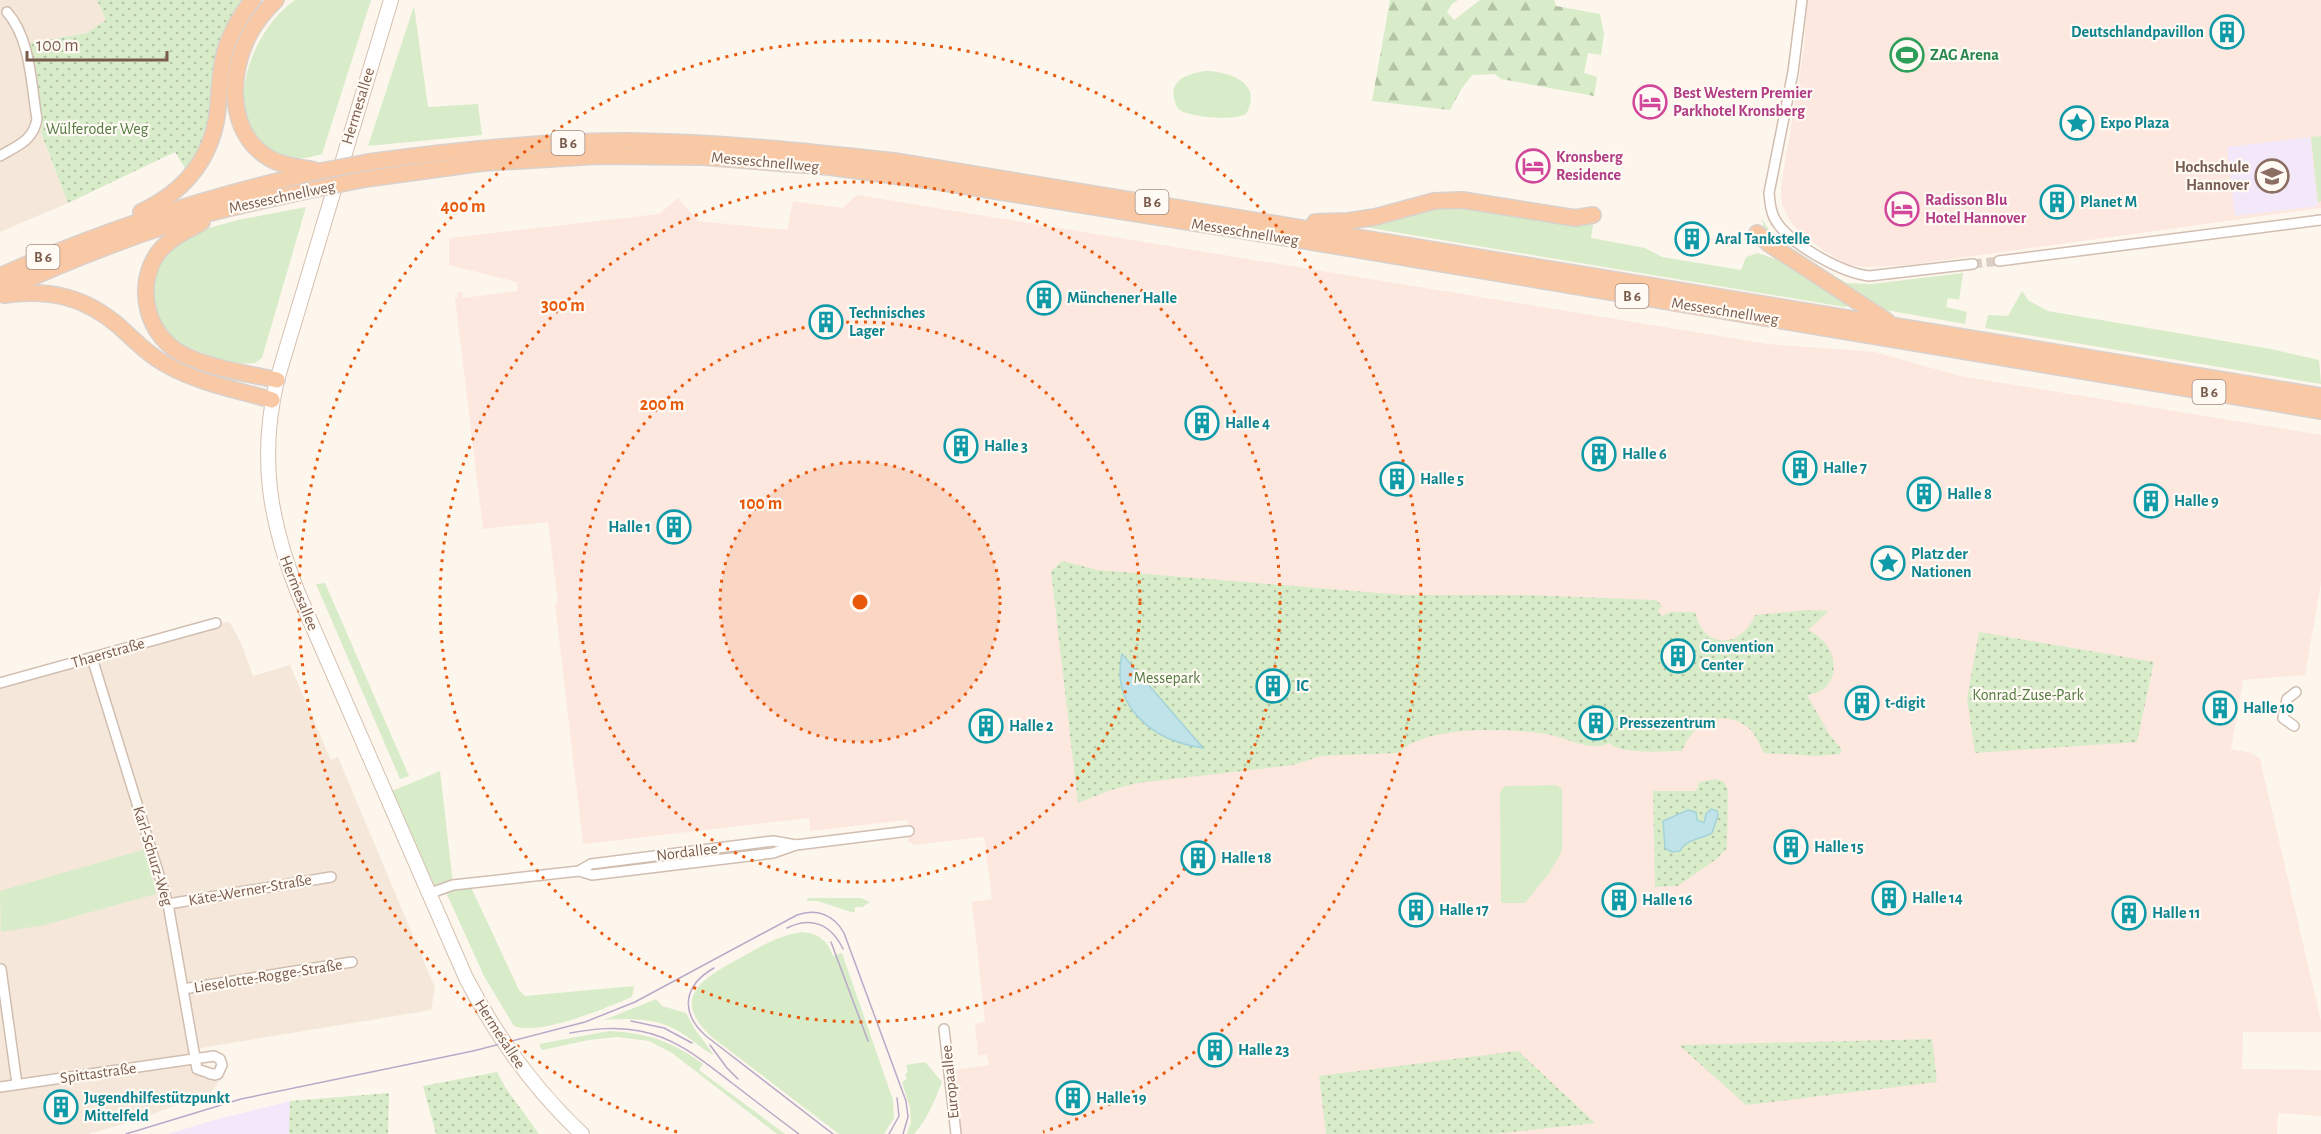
<svg xmlns="http://www.w3.org/2000/svg" width="2321" height="1134" font-family="'Alegreya Sans',sans-serif">
<style>
.residential{fill:#f5e8da}
.commercial{fill:#fde8e0}
.education{fill:#f3e8fa}
.grass{fill:#d8ecc9}
.forest{fill:url(#forest-firs)}
.park{fill:url(#park-dots)}
.water{fill:#bfe3e8;stroke:#a5d3da;stroke-width:1.5}
.lines{fill:none;stroke-linecap:round;stroke-linejoin:round}
.minor-tunnel{stroke:#dcd0c4;stroke-width:9;stroke-dasharray:9 4.5;stroke-linecap:butt}
.minor-casing{stroke:#d1beb0;stroke-width:12}
.secondary-casing{stroke:#d6c0b0;stroke-width:16}
.trunk-casing{stroke:#dad1cd;stroke-width:18}
.minor{stroke:#fff;stroke-width:9}
.secondary{stroke:#fff;stroke-width:14}
.trunk{stroke:#f9c8a4;stroke-width:15}
.tram{stroke:#b9a8c9;stroke-width:1.5}
.trunk-bridge-casing{stroke:#dad1cd;stroke-width:18;stroke-linecap:butt}
.trunk-bridge{stroke:#f9c8a4;stroke-width:15}
.ring{fill:none;stroke:#e8590c;stroke-width:3;stroke-dasharray:3 6}
.labels{text-anchor:middle;dominant-baseline:central;stroke-width:4.5;stroke-linejoin:round;paint-order:stroke}
.shield{fill:#fffaf3;stroke:#a28b7f;stroke-width:1.5}
.shield-label{font-size:15px;font-weight:bold;fill:#7a5c4d}
.culture-label{font-size:16px;font-weight:bold;fill:#0d838f;stroke:#fffaf3;text-anchor:start}
.leisure-label{font-size:16px;font-weight:bold;fill:#27864d;stroke:#fffaf3;text-anchor:start}
.hotel-label{font-size:16px;font-weight:bold;fill:#b23c85;stroke:#fffaf3;text-anchor:start}
.street-label{font-size:16px;fill:#7a5c4d;stroke:#fffaf3}
.park-label{font-size:16px;fill:#537a41;stroke:#fffaf3}
.education-label{font-size:16px;font-weight:bold;fill:#785e54;stroke:#fffaf3;text-anchor:end}
.centre{fill:#e8590c;stroke:#fffaf3;stroke-width:3}
.ring-label{font-size:18px;text-anchor:middle;font-weight:bold;fill:#e8590c;stroke:#fffaf3;stroke-width:4.5;stroke-linejoin:round;paint-order:stroke}
</style>
<defs>
<pattern id="forest-firs" width="22" height="20" patternUnits="userSpaceOnUse" patternTransform="scale(1.5)"><rect width="22" height="20" fill="#d8ecc9"/><path d="M5 1l3.5 6h-7zM16 11l3.5 6h-7z" fill="#b4c2a5"/></pattern>
<pattern id="park-dots" width="8" height="8" patternUnits="userSpaceOnUse" patternTransform="scale(1.5)"><rect width="8" height="8" fill="#d8ecc9"/><path d="M2 2h.1M6 6h.1" fill="none" stroke="#b4c2a5" stroke-width="1.8" stroke-linecap="round"/></pattern>
</defs>
<rect width="100%" height="100%" fill="#fdf6ec"/>
<!-- residential -->
<g class="residential">
<path d="M 0,0 L 97,0 L 106,20 L 87,33 L 30,43 L 43,119 L 41,134 L 68,203 L 0,232 Z"/>
<path d="M 229,621 L 241,643 L 253,676 L 290,665 L 331,760 L 338,757 L 435,988 L 431,1010 L 195,1049 L 197,1069 L 215,1075 L 220,1080 L 211,1092 L 143,1118 L 89,1134 L 0,1134 L 0,683 L 216,626 Z"/>
</g>
<!-- commercial -->
<g class="commercial">
<path d="M 1807,0 L 2321,0 L 2321,208 L 1908,265 L 1868,267 L 1848,265 L 1824,251 L 1799,231 L 1789,220 L 1782,204 L 1781,187 L 1804,48 Z"/>
<path d="M 857,195 L 1768,344 L 1875,352 L 1960,376 L 2321,435 L 2321,582 L 2305,675 L 2243,680 L 2231,749 L 2252,753 L 2260,759 L 2321,1021 L 2321,1032 L 2243,1032 L 2242,1069 L 2321,1070 L 2321,1116 L 2278,1113 L 2277,1134 L 956,1134 L 948,1071 L 989,1065 L 987,1054 L 978,1056 L 975,1024 L 985,1022 L 972,902 L 992,899 L 984,837 L 912,845 L 912,842 L 908,843 L 908,836 L 910,836 L 907,820 L 810,831 L 809,818 L 583,844 L 555,604 L 558,603 L 548,522 L 483,529 L 455,298 L 458,297 L 457,293 L 462,292 L 463,298 L 518,291 L 517,282 L 449,265 L 449,238 L 659,214 L 678,198 L 698,221 L 787,230 L 793,201 L 843,208 Z"/>
</g>
<!-- education -->
<g class="education">
<path d="M 2310,137 L 2318,206 L 2235,216 L 2227,147 Z"/>
<path d="M 290,1101 L 289,1134 L 168,1134 L 218,1119 Z"/>
</g>
<!-- grass -->
<g class="grass">
<path d="M 295,0 L 371,0 L 322,154 C 313,156 304,159 295,159 C 283,159 269,151 261,143 C 222,104 256,26 295,0 Z"/>
<path d="M 414,6 L 428,107 L 478,104 L 482,135 L 368,146 Z"/>
<path d="M 1206,71 C 1231,72 1263,83 1246,114 C 1232,121 1191,118 1178,109 C 1164,82 1184,74 1206,71 Z"/>
<path d="M 2321,136 L 2321,201 L 2318,202 L 2311,137 Z"/>
<path d="M 1460,203 L 1594,219 L 1591,238 L 1645,248 L 1662,257 L 1741,270 L 1746,257 L 1758,253 L 1789,264 L 1848,306 L 1845,307 L 1358,226 L 1432,206 Z"/>
<path d="M 306,207 L 262,358 L 255,363 L 238,364 L 218,359 L 180,344 L 168,335 L 157,320 L 150,290 L 160,258 L 191,233 L 238,220 Z"/>
<path d="M 1762,219 L 1770,232 L 1782,242 L 1846,283 L 1872,284 L 1963,273 L 1959,300 L 1948,298 L 1946,307 L 1967,312 L 1965,324 L 1880,309 L 1773,239 L 1764,228 Z"/>
<path d="M 2022,291 L 2029,301 L 2048,311 L 2271,349 L 2319,360 L 2321,384 L 1985,328 L 1988,315 L 2008,316 Z"/>
<path d="M 325,583 L 409,776 L 400,779 L 316,584 Z"/>
<path d="M 440,771 L 453,884 L 469,883 L 519,990 L 525,996 L 634,986 L 632,997 C 606,1008 540,1036 514,1026 L 484,976 L 444,888 L 428,894 L 385,794 Z"/>
<path d="M 1557,785 L 1562,789 L 1562,851 L 1550,872 L 1525,903 L 1501,903 L 1500,792 L 1505,786 Z"/>
<path d="M 146,849 L 156,894 L 44,925 L 1,932 L 0,891 Z"/>
<path d="M 811,898 L 861,898 L 870,902 L 862,907 L 855,907 L 855,912 L 851,912 L 818,901 L 807,901 L 807,899 Z"/>
<path d="M 802,932 C 818,933 828,941 833,956 L 842,953 L 893,1100 L 894,1118 L 884,1134 L 839,1134 L 713,1038 C 667,997 705,977 742,957 C 761,946 780,935 802,932 Z"/>
<path d="M 656,999 L 662,1006 L 686,1013 L 694,1028 L 714,1055 C 704,1051 693,1040 683,1034 C 659,1018 632,1018 604,1020 Z"/>
<path d="M 609,1031 C 647,1033 672,1041 703,1064 L 699,1070 L 785,1134 L 777,1134 L 672,1053 L 649,1041 L 617,1037 L 589,1040 L 542,1050 L 539,1044 Z"/>
<path d="M 925,1062 L 942,1082 C 935,1100 927,1120 914,1134 L 907,1134 L 911,1122 L 910,1108 L 902,1082 L 907,1079 L 905,1074 L 908,1072 L 906,1065 Z"/>
</g>
<!-- forest -->
<path class="forest" d="M 1390,0 L 1458,0 L 1452,4 L 1447,12 L 1454,20 L 1480,0 L 1554,0 L 1556,6 L 1600,14 L 1604,34 L 1601,55 L 1588,53 L 1584,73 L 1597,77 L 1594,96 L 1501,79 L 1495,74 L 1472,75 L 1460,91 L 1450,110 L 1372,101 Z"/>
<!-- park -->
<g class="park">
<path d="M 97,0 L 253,0 L 242,14 L 216,116 L 190,176 L 175,152 L 68,203 L 41,133 L 43,119 L 30,43 L 87,33 L 106,20 Z"/>
<path d="M 1062,561 L 1098,570 L 1403,595 L 1526,595 L 1656,600 L 1662,606 L 1658,611 L 1662,616 L 1671,612 L 1695,612 C 1704,650 1741,649 1755,615 L 1808,610 L 1829,611 L 1808,630 C 1842,645 1843,691 1807,695 L 1829,734 L 1842,750 L 1840,754 L 1817,756 L 1764,753 C 1759,744 1755,732 1746,726 C 1719,708 1692,725 1682,751 C 1663,751 1622,755 1609,743 C 1590,752 1570,739 1551,735 C 1513,728 1427,724 1398,753 L 1321,756 L 1293,765 L 1138,783 L 1111,790 L 1078,803 L 1051,571 Z"/>
<path d="M 1979,632 L 2154,662 L 2137,742 L 1975,753 L 1967,699 Z"/>
<path d="M 1716,779 L 1724,782 L 1728,790 L 1727,848 L 1718,858 L 1678,886 L 1655,887 L 1653,791 L 1696,791 L 1699,782 Z"/>
<path d="M 1932,1039 L 1937,1082 L 1746,1105 L 1679,1045 Z"/>
<path d="M 1518,1051 L 1595,1123 L 1494,1134 L 1326,1134 L 1319,1076 Z"/>
<path d="M 497,1072 L 505,1087 L 539,1134 L 436,1134 L 423,1086 Z"/>
<path d="M 389,1093 L 388,1134 L 289,1134 L 290,1101 Z"/>
</g>
<!-- water -->
<g class="water">
<path d="M 1122,654 L 1203,748 C 1154,741 1110,708 1122,654 Z"/>
<path d="M 1711,809 L 1717,811 L 1718,815 L 1712,833 C 1702,839 1686,839 1680,851 L 1672,852 L 1665,848 L 1663,821 L 1688,810 L 1696,812 L 1697,820 L 1704,823 L 1706,814 Z"/>
</g>
<g class="lines">
<!-- minor-tunnel -->
<path class="minor-tunnel" d="M 1973,264 L 1999,261"/>
<!-- minor casing -->
<g class="minor-casing">
<g id="minor">
<path d="M 1802,0 L 1793,72 L 1769,193 C 1770,204 1771,215 1778,224 C 1794,246 1842,273 1869,276 L 1973,264"/>
<path d="M 0,156 C 18,145 33,141 37,119 C 31,85 31,39 7,12"/>
<path d="M 1999,261 L 2321,220"/>
<path d="M 92,658 L 168,904 L 197,1069 L 215,1075"/>
<path d="M 0,683 L 216,623"/>
<path d="M 2294,726 L 2283,718 L 2287,699 L 2296,692"/>
<path d="M 579,871 L 592,875 L 773,853 L 796,845 L 909,831"/>
<path d="M 428,894 L 453,885 L 579,871 L 591,864 L 773,841 L 796,845"/>
<path d="M 168,904 L 331,877"/>
<path d="M 1,969 L 17,1084"/>
<path d="M 183,989 L 352,962"/>
<path d="M 944,1029 L 956,1134"/>
<path d="M 0,1087 L 214,1056 L 220,1059 L 222,1065 L 218,1074 L 210,1074"/>
</g>
</g>
<!-- secondary casing -->
<g class="secondary-casing">
<path id="secondary" d="M 391,0 L 277,380 C 259,457 269,520 298,593 L 466,978 C 496,1036 534,1089 582,1134"/>
</g>
<!-- trunk casing -->
<g class="trunk-casing">
<g id="trunk">
<path d="M 276,0 C 266,10 257,20 250,33 C 229,72 226,132 269,158 C 282,166 299,167 314,170"/>
<path d="M 369,162 C 456,150 542,141 629,141 C 718,142 805,151 894,161 L 2321,396"/>
<path d="M 365,179 L 482,163 L 598,156 L 703,157 L 830,167 L 933,181 L 1270,235 L 2321,411"/>
<path d="M 141,212 C 182,193 210,161 217,116 C 220,93 219,70 226,48 C 232,30 241,14 253,0"/>
<path d="M 202,222 C 187,231 169,238 158,253 C 134,287 147,337 184,355 C 213,369 246,373 277,380"/>
<path d="M 1315,222 L 1348,221 L 1375,217 L 1434,201 L 1462,200 L 1575,218 L 1593,215"/>
<path d="M 1757,233 L 1769,244 L 1887,321"/>
<path d="M 0,276 C 104,230 210,195 321,171"/>
<path d="M 0,292 C 56,266 113,243 171,224 C 215,210 261,201 306,191"/>
<path d="M 4,295 C 50,289 84,296 120,327 C 135,341 149,355 167,365 C 199,383 237,390 272,400"/>
</g>
</g>
<!-- minor -->
<use href="#minor" class="minor"/>
<!-- secondary -->
<use href="#secondary" class="secondary"/>
<!-- trunk -->
<use href="#trunk" class="trunk"/>
<!-- tram -->
<g class="tram">
<path d="M 787,928 C 811,916 831,924 843,949"/>
<path d="M 831,942 L 868,1041"/>
<path d="M 714,968 C 684,985 679,1012 706,1036 L 833,1134"/>
<path d="M 631,1021 L 664,1028 L 692,1043"/>
<path d="M 570,1033 C 593,1029 617,1026 640,1031 C 677,1038 703,1061 732,1083 C 754,1100 776,1117 799,1134"/>
<path d="M 710,1045 L 727,1068 L 738,1079"/>
<path d="M 126,1134 L 241,1099 L 473,1051 L 585,1022 L 635,1002 L 797,915 C 817,908 834,915 844,933 L 906,1101 L 908,1117 L 903,1134"/>
<path d="M 889,1134 L 899,1116 L 897,1098"/>
</g>
<!-- trunk-bridge casing -->
<g class="trunk-bridge-casing">
<g id="trunk-bridge">
<path d="M 321,171 L 369,162"/>
<path d="M 306,191 L 365,179"/>
</g>
</g>
<!-- trunk-bridge -->
<use href="#trunk-bridge" class="trunk-bridge"/>
</g>
<!-- distance rings -->
<circle cx="860" cy="602" r="140" fill="#e8590c" fill-opacity=".12"/>
<g class="ring">
<circle cx="860" cy="602" r="140"/>
<circle cx="860" cy="602" r="280"/>
<circle cx="860" cy="602" r="420"/>
<path d="M677 1132A561 561 0 1 1 1043 1132"/>
</g>
<!-- icons -->
<defs>
<g id="building-ring" transform="scale(1.725)"><circle r="9.5" fill="#fffaf3" stroke="#0f9aa8" stroke-width="1.5"/><path d="M-4-6H4V6H1V3H-1V6H-4ZM-2.5-4.3h1.7v1.8h-1.7ZM.8-4.3h1.7v1.8H.8ZM-2.5-1h1.7V.8h-1.7ZM.8-1h1.7V.8H.8Z" fill="#0f9aa8"/></g>
<g id="stadium-ring" transform="scale(1.725)"><circle r="9.5" fill="#fffaf3" stroke="#2e9e5b" stroke-width="1.5"/><path d="M0-5a6.5 5 0 1 0 0 10a6.5 5 0 1 0 0-10ZM-3.5-1.8h7v3.6h-7Z" fill="#2e9e5b"/></g>
<g id="hotel-ring" transform="scale(1.725)"><circle r="9.5" fill="#fffaf3" stroke="#d1479c" stroke-width="1.5"/><path d="M-6-4.5h1.5V1H6V5H4.5V3h-9V5H-6ZM-4 0a1.8 1.8 0 1 1 3.6 0ZM.5 0V-2.5h3Q6-2.5 6 0Z" fill="#d1479c"/></g>
<g id="sight-ring" transform="scale(1.725)"><circle r="9.5" fill="#fffaf3" stroke="#0f9aa8" stroke-width="1.5"/><path d="M0-6L1.8-2.2L6-1.7L2.9 1.2L3.7 5.4L0 3.3L-3.7 5.4L-2.9 1.2L-6-1.7L-1.8-2.2Z" fill="#0f9aa8"/></g>
<g id="university-ring" transform="scale(1.725)"><circle r="9.5" fill="#fffaf3" stroke="#8d6e63" stroke-width="1.5"/><path d="M0-5L7-2L0 1L-7-2ZM-4 1L0 2.5L4 1V4Q0 6-4 4Z" fill="#8d6e63"/></g>
</defs>
<g fill-rule="evenodd">
<use href="#building-ring" x="2227" y="32"/>
<use href="#stadium-ring" x="1907" y="55"/>
<use href="#hotel-ring" x="1650" y="102"/>
<use href="#sight-ring" x="2077" y="123"/>
<use href="#hotel-ring" x="1533" y="166"/>
<use href="#university-ring" x="2272" y="176"/>
<use href="#building-ring" x="2057" y="202"/>
<use href="#hotel-ring" x="1902" y="209"/>
<use href="#building-ring" x="1692" y="239"/>
<use href="#building-ring" x="1044" y="298"/>
<use href="#building-ring" x="826" y="322"/>
<use href="#building-ring" x="1202" y="423"/>
<use href="#building-ring" x="961" y="446"/>
<use href="#building-ring" x="1599" y="454"/>
<use href="#building-ring" x="1800" y="468"/>
<use href="#building-ring" x="1397" y="479"/>
<use href="#building-ring" x="1924" y="494"/>
<use href="#building-ring" x="2151" y="501"/>
<use href="#building-ring" x="674" y="527"/>
<use href="#sight-ring" x="1888" y="563"/>
<use href="#building-ring" x="1678" y="656"/>
<use href="#building-ring" x="1273" y="686"/>
<use href="#building-ring" x="1862" y="703"/>
<use href="#building-ring" x="2220" y="708"/>
<use href="#building-ring" x="1596" y="723"/>
<use href="#building-ring" x="986" y="726"/>
<use href="#building-ring" x="1791" y="847"/>
<use href="#building-ring" x="1198" y="858"/>
<use href="#building-ring" x="1889" y="898"/>
<use href="#building-ring" x="1619" y="900"/>
<use href="#building-ring" x="1416" y="910"/>
<use href="#building-ring" x="2129" y="913"/>
<use href="#building-ring" x="1215" y="1050"/>
<use href="#building-ring" x="1073" y="1098"/>
<use href="#building-ring" x="61" y="1107"/>
</g>
<g class="labels">
<!-- shield labels -->
<g class="shield">
<rect x="551.5" y="131" width="33" height="24" rx="4.5"/>
<rect x="1135.5" y="190" width="33" height="24" rx="4.5"/>
<rect x="26.5" y="245" width="33" height="24" rx="4.5"/>
<rect x="1615.5" y="284" width="33" height="24" rx="4.5"/>
<rect x="2192.5" y="380" width="33" height="24" rx="4.5"/>
</g>
<g class="shield-label">
<text x="568" y="143">B 6</text>
<text x="1152" y="202">B 6</text>
<text x="43" y="257">B 6</text>
<text x="1632" y="296">B 6</text>
<text x="2209" y="392">B 6</text>
</g>
<!-- culture labels -->
<g class="culture-label">
<text x="2204" y="32" text-anchor="end">Deutschlandpavillon</text>
<text x="2100" y="123">Expo Plaza</text>
<text x="2080" y="202">Planet M</text>
<text x="1715" y="239">Aral Tankstelle</text>
<text x="1067" y="298">Münchener Halle</text>
<text x="849" y="313">Technisches<tspan x="849" dy="18">Lager</tspan></text>
<text x="1225" y="423">Halle 4</text>
<text x="984" y="446">Halle 3</text>
<text x="1622" y="454">Halle 6</text>
<text x="1823" y="468">Halle 7</text>
<text x="1420" y="479">Halle 5</text>
<text x="1947" y="494">Halle 8</text>
<text x="2174" y="501">Halle 9</text>
<text x="651" y="527" text-anchor="end">Halle 1</text>
<text x="1911" y="554">Platz der<tspan x="1911" dy="18">Nationen</tspan></text>
<text x="1701" y="647">Convention<tspan x="1701" dy="18">Center</tspan></text>
<text x="1296" y="686">IC</text>
<text x="1885" y="703">t-digit</text>
<text x="2243" y="708">Halle 10</text>
<text x="1619" y="723">Pressezentrum</text>
<text x="1009" y="726">Halle 2</text>
<text x="1814" y="847">Halle 15</text>
<text x="1221" y="858">Halle 18</text>
<text x="1912" y="898">Halle 14</text>
<text x="1642" y="900">Halle 16</text>
<text x="1439" y="910">Halle 17</text>
<text x="2152" y="913">Halle 11</text>
<text x="1238" y="1050">Halle 23</text>
<text x="84" y="1098">Jugendhilfestützpunkt<tspan x="84" dy="18">Mittelfeld</tspan></text>
<text x="1096" y="1098">Halle 19</text>
</g>
<!-- leisure labels -->
<g class="leisure-label">
<text x="1930" y="55">ZAG Arena</text>
</g>
<!-- hotel labels -->
<g class="hotel-label">
<text x="1673" y="93">Best Western Premier<tspan x="1673" dy="18">Parkhotel Kronsberg</tspan></text>
<text x="1556" y="157">Kronsberg<tspan x="1556" dy="18">Residence</tspan></text>
<text x="1925" y="200">Radisson Blu<tspan x="1925" dy="18">Hotel Hannover</tspan></text>
</g>
<!-- street labels -->
<g class="street-label">
<text transform="translate(358 106) rotate(-73)">Hermesallee</text>
<text transform="translate(765 162) rotate(5)">Messeschnellweg</text>
<text transform="translate(282 197) rotate(-12)">Messeschnellweg</text>
<text transform="translate(1245 232) rotate(9)">Messeschnellweg</text>
<text transform="translate(1725 311) rotate(9)">Messeschnellweg</text>
<text transform="translate(299 593) rotate(68)">Hermesallee</text>
<text transform="translate(108 653) rotate(-16)">Thaerstraße</text>
<text transform="translate(687 852) rotate(-7)">Nordallee</text>
<text transform="translate(153 856) rotate(73)">Karl-Schurz-Weg</text>
<text transform="translate(250 890) rotate(-10)">Käte-Werner-Straße</text>
<text transform="translate(268 976) rotate(-9)">Lieselotte-Rogge-Straße</text>
<text transform="translate(500 1034) rotate(57)">Hermesallee</text>
<text transform="translate(98 1073) rotate(-8)">Spittastraße</text>
<text transform="translate(950 1082) rotate(-96)">Europaallee</text>
</g>
<!-- park labels -->
<g class="park-label">
<text x="97" y="129">Wülferoder Weg</text>
<text x="1167" y="678">Messepark</text>
<text x="2028" y="695">Konrad-Zuse-Park</text>
</g>
<!-- education labels -->
<g class="education-label">
<text x="2249" y="167">Hochschule<tspan x="2249" dy="18">Hannover</tspan></text>
</g>
</g>
<circle cx="860" cy="602" r="9" class="centre"/>
<g class="ring-label">
<text x="463" y="212">400 m</text>
<text x="563" y="311">300 m</text>
<text x="662" y="410">200 m</text>
<text x="761" y="509">100 m</text>
</g>
<!-- scale -->
<path d="M27 51v9h140v-9" fill="none" stroke="#7a5c4d" stroke-width="3"/>
<text x="36" y="51" font-size="18" fill="#7a5c4d" stroke="#fffaf3" stroke-width="4.5" paint-order="stroke">100 m</text>
</svg>
